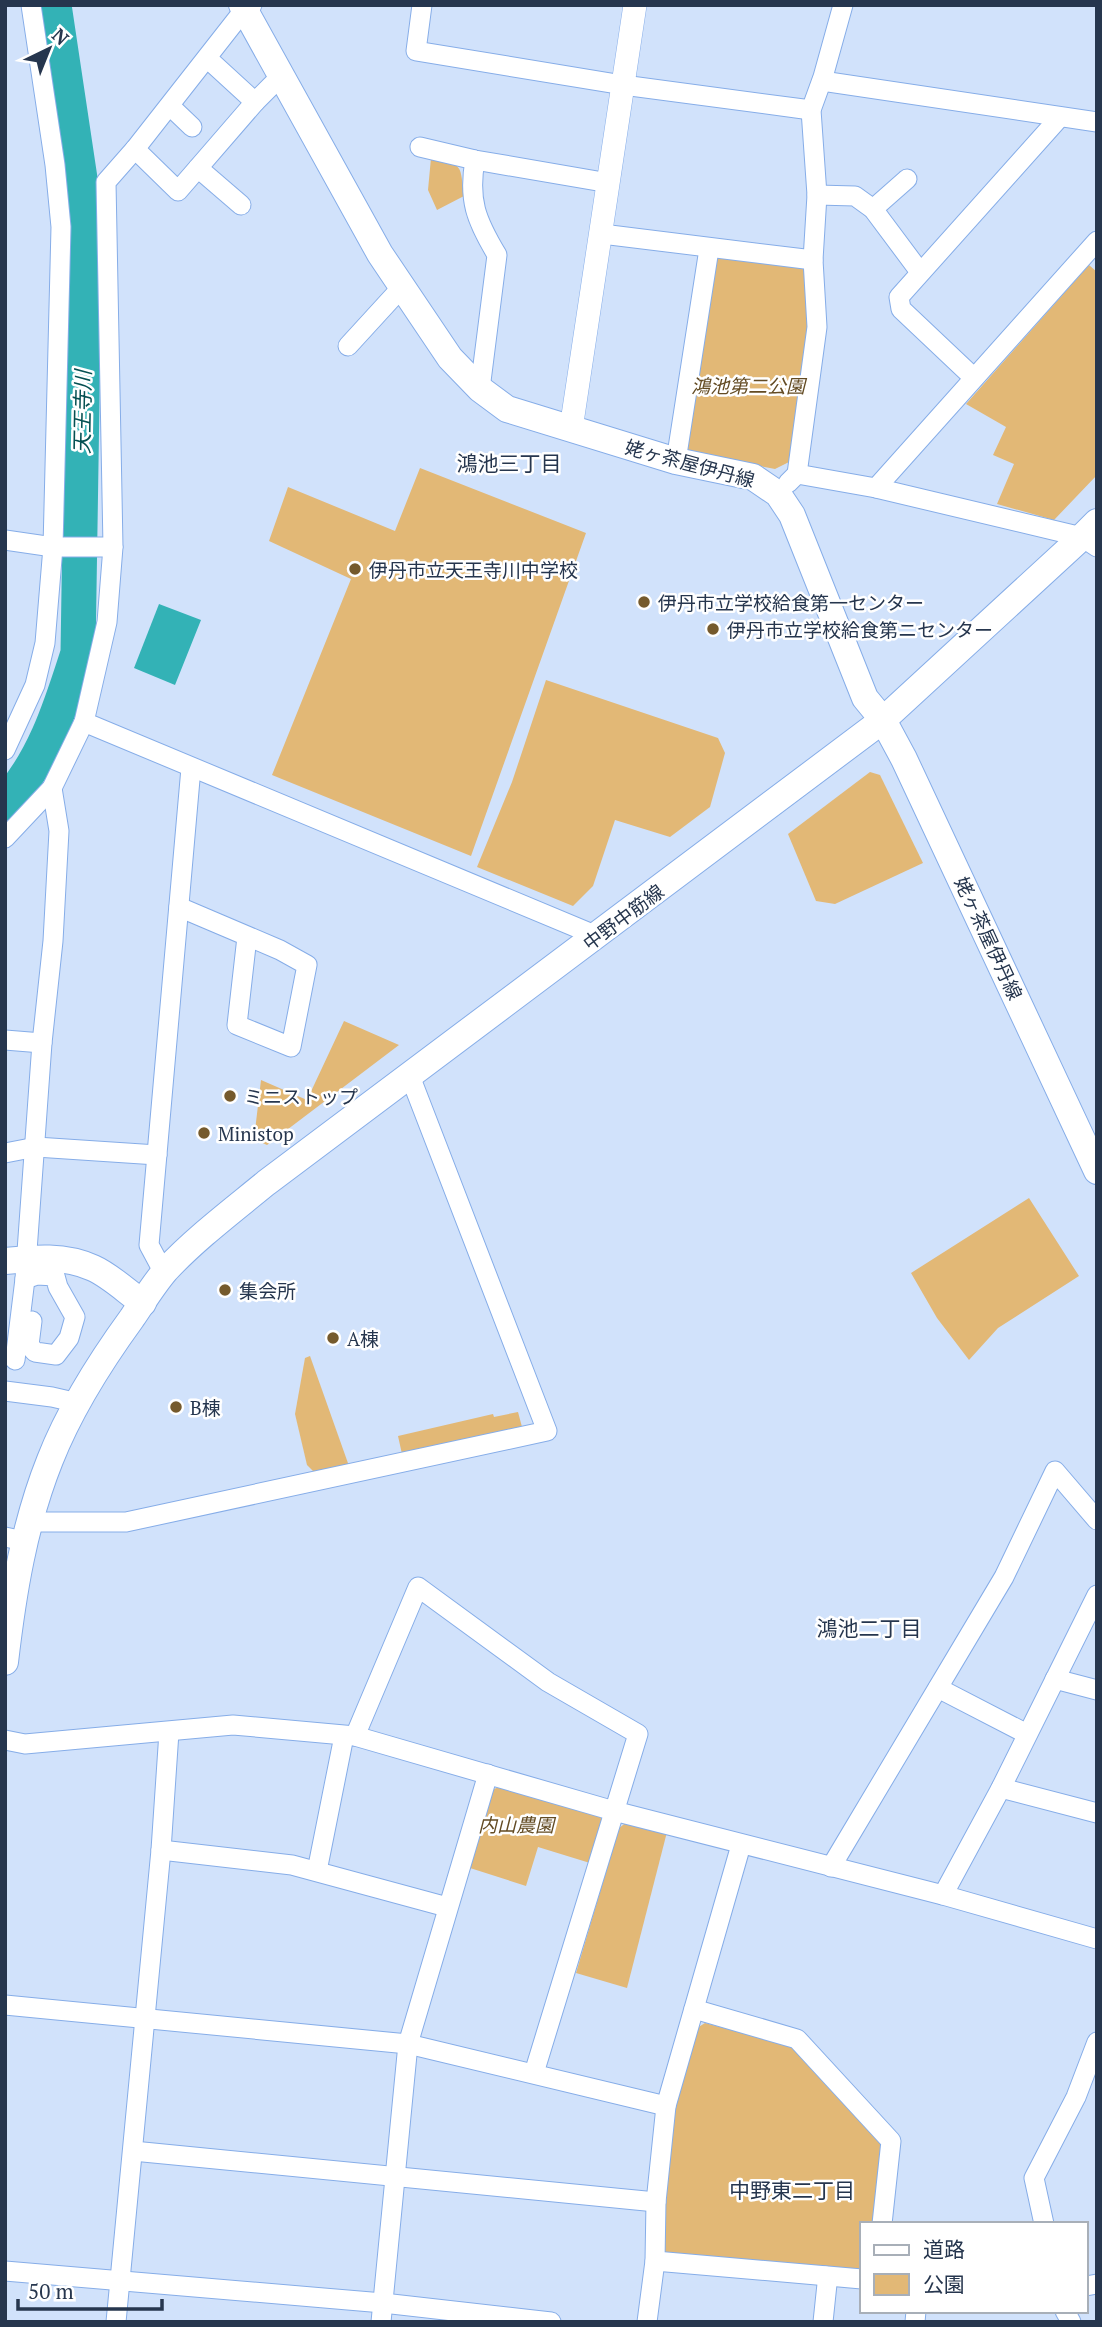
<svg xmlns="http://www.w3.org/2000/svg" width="1102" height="2327" font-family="'PT Serif','Noto Sans JP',serif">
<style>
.green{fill:#e2b876}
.water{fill:#33b2b6}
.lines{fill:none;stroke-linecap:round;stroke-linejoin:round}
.river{stroke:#33b2b6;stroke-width:35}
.minor-casing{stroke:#86ade8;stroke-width:21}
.tertiary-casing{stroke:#86ade8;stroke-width:24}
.secondary-casing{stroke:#86ade8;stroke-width:28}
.minor{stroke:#fff;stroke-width:19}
.tertiary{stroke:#fff;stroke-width:23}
.secondary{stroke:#fff;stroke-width:26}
.poi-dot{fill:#755a2d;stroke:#fff;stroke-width:2.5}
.labels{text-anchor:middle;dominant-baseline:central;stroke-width:5;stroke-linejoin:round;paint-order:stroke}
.park-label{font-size:19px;font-style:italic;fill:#634b23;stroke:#fff}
.street-label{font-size:19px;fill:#26364e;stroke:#fff}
.poi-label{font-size:19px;fill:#26364e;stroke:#fff;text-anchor:start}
.water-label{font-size:21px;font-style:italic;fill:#045052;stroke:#fff}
.neighbourhood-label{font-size:21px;fill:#26364e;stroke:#fff}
</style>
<rect width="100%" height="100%" fill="#d1e2fb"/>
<!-- green -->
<g class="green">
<path d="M 431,158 C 464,165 460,164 464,196 L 437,210 L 428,190 Z"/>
<path d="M 715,256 L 805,266 L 810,319 L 789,462 L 775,469 L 685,451 Z"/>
<path d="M 1089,265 L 1097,272 L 1097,475 L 1054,520 L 997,504 L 1014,464 L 993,455 L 1006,427 L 966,404 Z"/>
<path d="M 420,468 L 586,533 L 471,856 L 272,775 L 351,579 L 269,541 L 288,487 L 395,531 Z"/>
<path d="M 546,680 L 718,738 L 725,753 L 710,807 L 670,837 L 615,820 L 593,886 L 573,906 L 477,867 L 512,782 Z"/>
<path d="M 870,772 L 880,775 L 923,863 L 835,904 L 816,901 L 788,834 Z"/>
<path d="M 344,1021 L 399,1045 L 267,1145 L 254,1139 L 261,1080 L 307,1100 Z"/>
<path d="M 1029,1198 L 1079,1276 L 998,1328 L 969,1360 L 937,1318 L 911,1273 Z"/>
<path d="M 310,1356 L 349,1466 L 315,1473 L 307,1465 L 295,1414 L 305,1358 Z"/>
<path d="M 518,1412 L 522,1427 L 402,1454 L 398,1436 L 493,1414 L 494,1417 Z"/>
<path d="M 501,1786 L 598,1814 L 604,1823 L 590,1863 L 538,1847 L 526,1886 L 470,1868 L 492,1790 Z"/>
<path d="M 627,1822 L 667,1832 L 627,1988 L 576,1973 L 619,1828 Z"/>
<path d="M 705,2023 L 795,2047 L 879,2140 L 883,2149 L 876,2224 L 862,2224 L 862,2274 L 667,2255 L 663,2251 L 672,2111 L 697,2028 Z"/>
</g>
<!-- water -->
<path class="water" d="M 159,604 L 201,620 L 175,685 L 134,668 Z"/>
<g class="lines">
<!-- river -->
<path class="river" d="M 5,803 C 44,762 61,706 78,653 L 85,212 L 54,5"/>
<!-- minor casing -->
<g class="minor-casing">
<g id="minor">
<path d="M 422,5 L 416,51 L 623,85 L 811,110"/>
<path d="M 822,81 L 1097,122"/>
<path d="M 255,102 L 273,84 L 284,81"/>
<path d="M 170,106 L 192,127"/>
<path d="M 420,147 L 475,160 L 609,183"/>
<path d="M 135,149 L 178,191 L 255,102 L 207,58"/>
<path d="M 475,160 C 468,200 476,220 497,255 L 480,389"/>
<path d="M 198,168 L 241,205"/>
<path d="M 817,195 L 855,196 L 873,209 L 920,272"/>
<path d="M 873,209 L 907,179"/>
<path d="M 602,234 L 813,260"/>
<path d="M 348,346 L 402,287"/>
<path d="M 974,378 L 901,309 L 899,297 L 1060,117"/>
<path d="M 676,461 L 709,249"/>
<path d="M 797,474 L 817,327 L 813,260 L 817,195 L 811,110 L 823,77 L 843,5"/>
<path d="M 788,483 L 797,474 L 876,488 L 1082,537 L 1097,547"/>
<path d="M 876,488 L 1097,241"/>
<path d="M 5,540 L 53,547 L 113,547"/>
<path d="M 84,722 L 597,936"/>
<path d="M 5,750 L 35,685 L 45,643 L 53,547 L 61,227 L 55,165 L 31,5"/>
<path d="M 5,838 L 52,788 L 84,722 L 107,622 L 113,547 L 106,182 L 135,149 L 244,10 L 252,5"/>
<path d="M 179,907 L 280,950 L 307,965 L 291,1047 L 237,1025 L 247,937"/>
<path d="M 5,1040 L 42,1043"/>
<path d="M 5,1153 L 36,1147 L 157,1155"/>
<path d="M 164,1273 L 149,1245 L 191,768"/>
<path d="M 25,1279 L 37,1275 L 55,1276 L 58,1287 L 75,1317 L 69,1338 L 56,1355 L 35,1352 L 29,1345 L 32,1321"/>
<path d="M 15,1360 L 25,1279 L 42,1043 L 53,941 L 59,831 L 52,788"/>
<path d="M 5,1391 L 52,1397 L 78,1403"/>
<path d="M 30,1522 L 126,1522 L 547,1431 L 410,1076"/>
<path d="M 5,1537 L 24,1541"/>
<path d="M 1055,1679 L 1097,1690"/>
<path d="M 938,1688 L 1027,1734"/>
<path d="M 355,1736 L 418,1587 L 548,1682 L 638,1734 L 534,2073"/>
<path d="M 5,1740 L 25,1744 L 233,1725 L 355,1736 L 614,1811 L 943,1895 L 1097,1939"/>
<path d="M 1001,1788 L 1097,1813"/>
<path d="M 161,1850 L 292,1865 L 447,1907"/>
<path d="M 831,1867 L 1004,1577 L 1055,1471 L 1097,1520"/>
<path d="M 317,1871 L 344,1736"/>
<path d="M 943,1895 L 1001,1788 L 1097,1595"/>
<path d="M 5,2005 L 408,2044 L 666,2106"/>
<path d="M 694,2009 L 797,2039 L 891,2141 L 882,2224"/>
<path d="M 133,2151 L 656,2202"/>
<path d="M 1044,2224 L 1034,2178 L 1076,2097 L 1097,2042"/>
<path d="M 655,2261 L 862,2279"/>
<path d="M 5,2271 L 383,2303 L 551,2322"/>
<path d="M 1086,2286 L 1097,2284"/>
<path d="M 1065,2311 L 1071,2322"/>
<path d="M 116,2322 L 161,1850 L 169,1732"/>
<path d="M 381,2322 L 408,2044 L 488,1774"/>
<path d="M 647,2322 L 655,2261 L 656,2202 L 666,2106 L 741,1845"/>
<path d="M 823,2322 L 827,2284 L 825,2276"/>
<path d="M 915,2322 L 916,2311"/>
</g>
</g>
<!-- tertiary casing -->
<g class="tertiary-casing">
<path id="tertiary" d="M 571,429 L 635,5"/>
</g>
<!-- secondary casing -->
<g class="secondary-casing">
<g id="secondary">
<path d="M 242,5 L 380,254 L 450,358 L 480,389 L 507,409 L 676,461 L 753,477 L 778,494 L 792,515 L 865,698 L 883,720 L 904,759 L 1097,1171"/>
<path d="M 5,1261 C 34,1258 65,1255 93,1268 C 111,1276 127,1292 143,1303"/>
<path d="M 5,1662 C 13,1593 24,1525 50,1460 C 70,1409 100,1362 132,1318 C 143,1302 153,1285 166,1270 C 196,1238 232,1211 266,1183 L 883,720 L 1082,537 L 1097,522"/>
</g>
</g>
<!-- minor -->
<use href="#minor" class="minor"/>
<!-- tertiary -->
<use href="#tertiary" class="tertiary"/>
<!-- secondary -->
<use href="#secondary" class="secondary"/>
</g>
<!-- markers -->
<g class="poi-dot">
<circle cx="355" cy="569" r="7"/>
<circle cx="644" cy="602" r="7"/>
<circle cx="713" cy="629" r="7"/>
<circle cx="230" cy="1096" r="7"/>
<circle cx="204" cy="1133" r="7"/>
<circle cx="225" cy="1290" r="7"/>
<circle cx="333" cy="1338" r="7"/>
<circle cx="176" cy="1407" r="7"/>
</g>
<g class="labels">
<!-- park labels -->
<g class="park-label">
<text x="748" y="385">鴻池第二公園</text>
<text x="516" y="1824">内山農園</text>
</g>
<!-- street labels -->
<g class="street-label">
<text transform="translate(690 463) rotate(15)">姥ヶ茶屋伊丹線</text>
<text transform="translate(623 917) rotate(-37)">中野中筋線</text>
<text transform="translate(989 938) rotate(65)">姥ヶ茶屋伊丹線</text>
</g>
<!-- poi labels -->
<g class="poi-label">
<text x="369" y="569">伊丹市立天王寺川中学校</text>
<text x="658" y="602">伊丹市立学校給食第一センター</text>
<text x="727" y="629">伊丹市立学校給食第ニセンター</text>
<text x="244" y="1096">ミニストップ</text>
<text x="218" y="1133">Ministop</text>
<text x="239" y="1290">集会所</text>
<text x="347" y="1338">A棟</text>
<text x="190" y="1407">B棟</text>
</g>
<!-- water labels -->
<g class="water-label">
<text transform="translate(82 412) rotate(-89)">天王寺川</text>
</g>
<!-- neighbourhood labels -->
<g class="neighbourhood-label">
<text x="509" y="463">鴻池三丁目</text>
<text x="869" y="1628">鴻池二丁目</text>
<text x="792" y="2190">中野東二丁目</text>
</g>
</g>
<!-- border -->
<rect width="1102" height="2327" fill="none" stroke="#26364e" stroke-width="14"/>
<!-- legend -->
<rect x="860" y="2222" width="228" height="91" fill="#ffffff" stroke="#a8afb8" stroke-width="2"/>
<rect x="874" y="2245" width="35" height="10" fill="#ffffff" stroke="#a8afb8" stroke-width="2"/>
<text x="923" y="2257" font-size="21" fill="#26364e">道路</text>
<rect x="874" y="2274" width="35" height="21" fill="#e2b876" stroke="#a8afb8" stroke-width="2"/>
<text x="923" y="2292" font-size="21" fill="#26364e">公園</text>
<!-- north arrow -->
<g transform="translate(49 49) rotate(43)" stroke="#ffffff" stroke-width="5" paint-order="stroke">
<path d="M0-5L12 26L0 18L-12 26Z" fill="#26364e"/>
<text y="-10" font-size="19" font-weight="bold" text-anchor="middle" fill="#26364e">N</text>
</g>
<!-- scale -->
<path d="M18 2299v10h144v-10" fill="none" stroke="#26364e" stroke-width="3.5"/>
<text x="28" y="2299" font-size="21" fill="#26364e" stroke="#ffffff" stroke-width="5" paint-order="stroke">50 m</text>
</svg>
